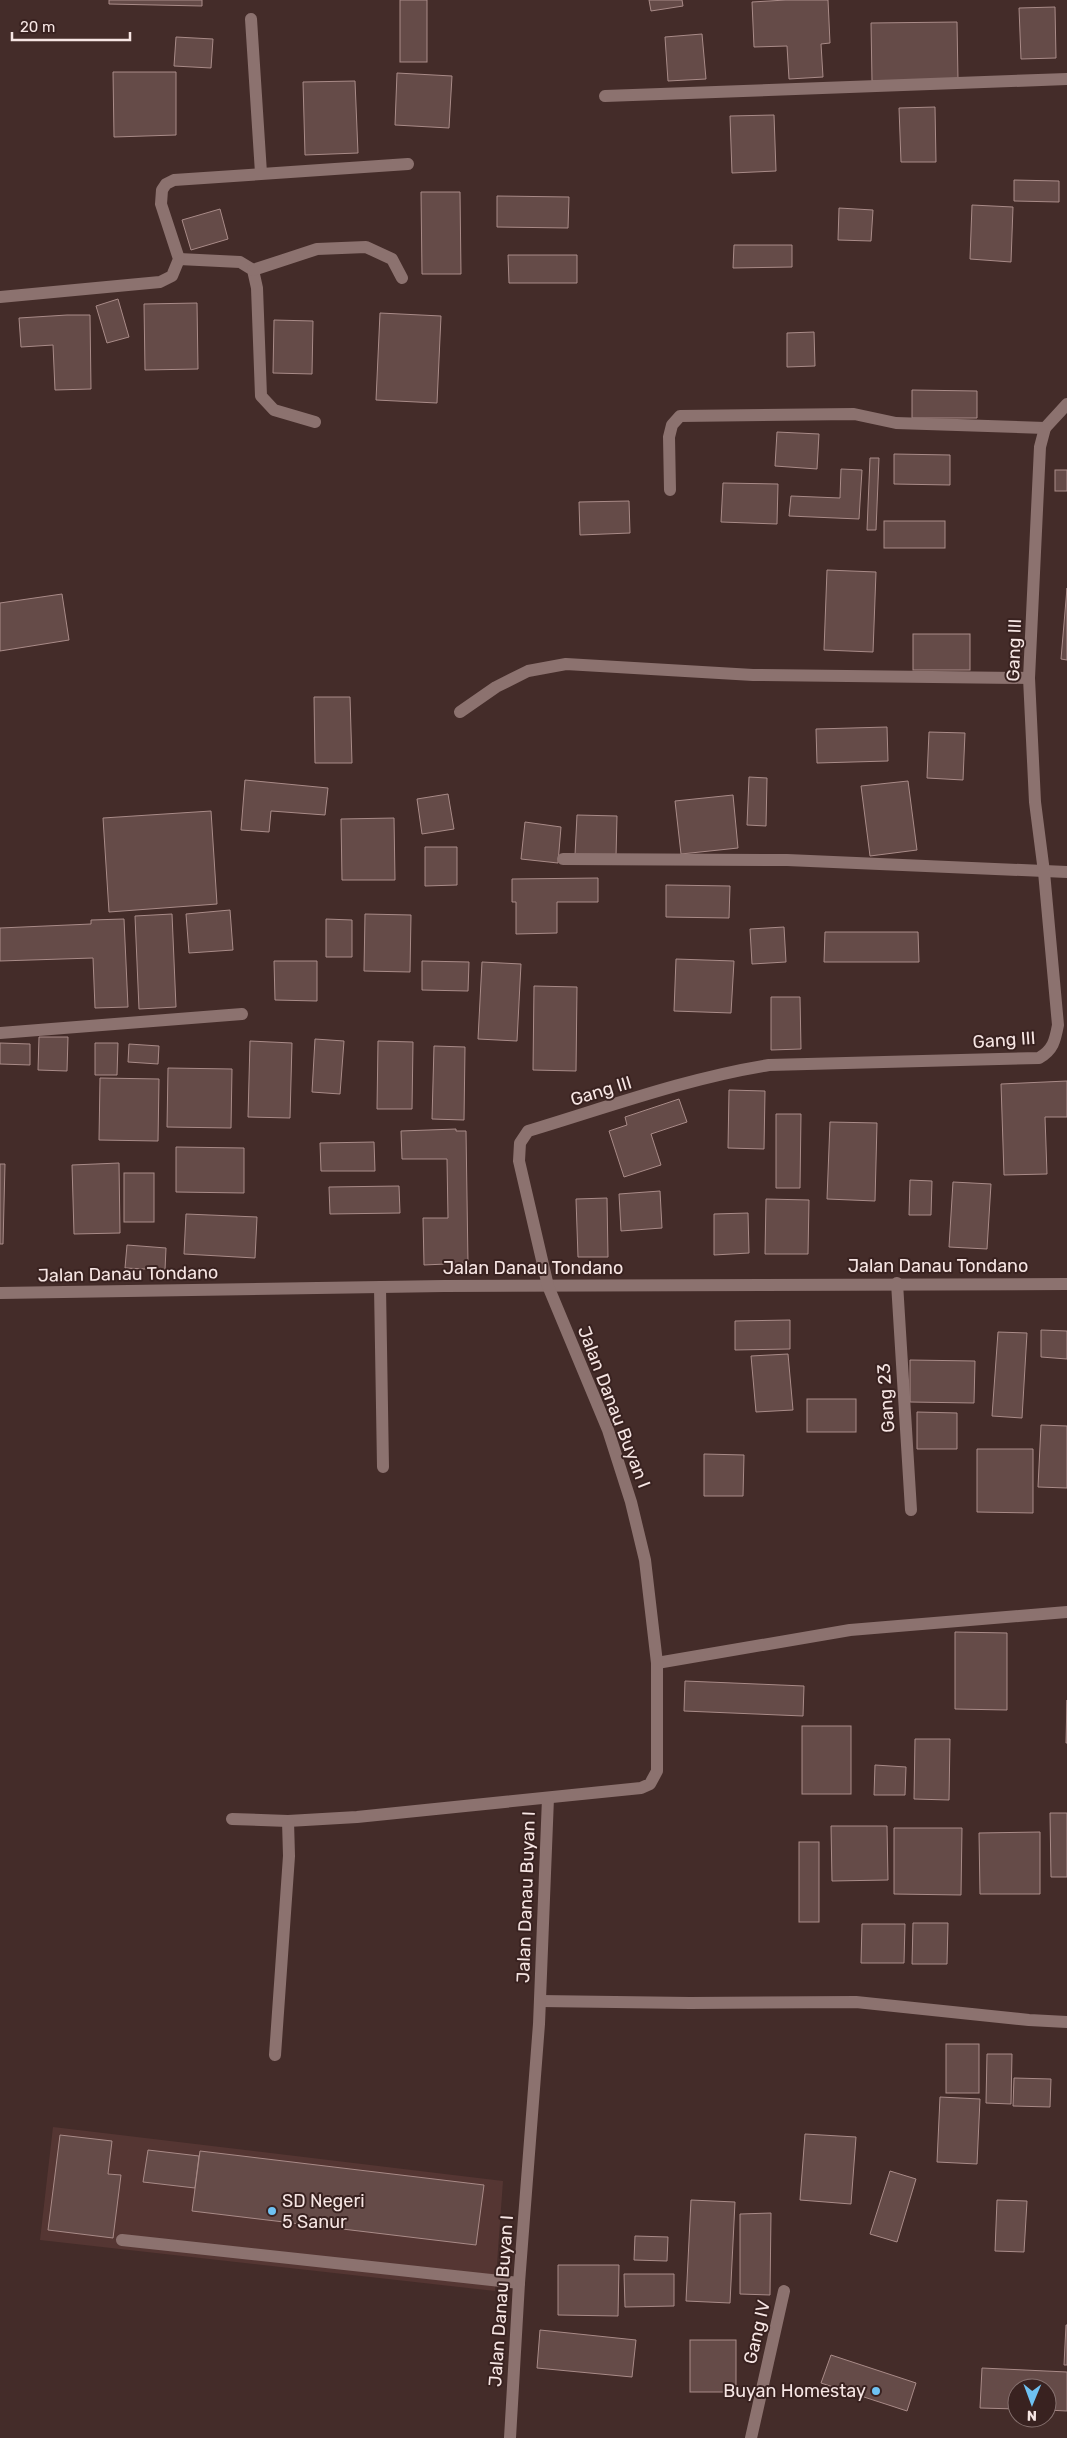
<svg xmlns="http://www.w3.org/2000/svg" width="1067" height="2438" font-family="Rubik,sans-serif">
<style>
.built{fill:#553633}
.building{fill:#654b48;stroke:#a98b88}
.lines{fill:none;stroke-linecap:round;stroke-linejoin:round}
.minor{stroke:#8c726f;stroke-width:12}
.poi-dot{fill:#6ec2f3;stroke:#392220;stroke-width:2}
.labels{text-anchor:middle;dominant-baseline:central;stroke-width:4;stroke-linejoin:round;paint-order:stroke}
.street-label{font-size:18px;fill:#f6e5e3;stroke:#392220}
.poi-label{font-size:18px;fill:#f6e5e3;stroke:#392220;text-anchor:start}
</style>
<rect width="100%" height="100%" fill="#442c29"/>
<!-- built -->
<path class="built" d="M 53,2127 L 503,2181 L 495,2291 L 40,2240 Z"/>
<!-- building -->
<g class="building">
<path d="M 109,0 L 202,0 L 202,6 L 109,4 Z"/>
<rect x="400" y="0" width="27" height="62"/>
<path d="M 649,0 L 682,0 L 683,6 L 651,11 Z"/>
<path d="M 786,0 L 828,0 L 830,43 L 821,44 L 823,77 L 789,79 L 787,46 L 754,47 L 752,2 Z"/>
<path d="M 1055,7 L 1056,58 L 1021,59 L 1019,8 Z"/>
<path d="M 957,22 L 958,80 L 872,81 L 871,23 Z"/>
<path d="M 702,34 L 706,79 L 668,81 L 665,37 Z"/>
<path d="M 176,37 L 213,39 L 211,68 L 174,66 Z"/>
<path d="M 113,72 L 176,72 L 176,135 L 114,137 Z"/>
<path d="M 397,73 L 452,76 L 449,128 L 395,125 Z"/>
<path d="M 355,81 L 358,153 L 305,155 L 303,82 Z"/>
<path d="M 935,107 L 936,162 L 901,162 L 899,108 Z"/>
<path d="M 774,115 L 776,171 L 732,173 L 730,116 Z"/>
<path d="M 1014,180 L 1059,181 L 1059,202 L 1014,201 Z"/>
<path d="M 421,192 L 460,192 L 461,274 L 422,274 Z"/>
<path d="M 497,196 L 569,197 L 568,228 L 497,227 Z"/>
<path d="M 972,205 L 1013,207 L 1011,262 L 970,259 Z"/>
<path d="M 839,208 L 873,210 L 871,241 L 838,240 Z"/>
<path d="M 220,209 L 228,239 L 191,250 L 182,220 Z"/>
<path d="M 734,245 L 792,245 L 792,267 L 733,268 Z"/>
<path d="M 508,255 L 577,255 L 577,283 L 509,283 Z"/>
<path d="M 118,299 L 129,337 L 107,343 L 96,306 Z"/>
<path d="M 197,303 L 198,369 L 145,370 L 144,304 Z"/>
<path d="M 380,313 L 441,316 L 437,403 L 376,400 Z"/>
<path d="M 67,315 L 90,315 L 91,389 L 55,390 L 53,345 L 21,347 L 19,318 Z"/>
<path d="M 274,320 L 313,321 L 312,374 L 273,373 Z"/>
<path d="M 814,332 L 815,366 L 787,367 L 787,333 Z"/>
<path d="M 912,390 L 977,391 L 977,418 L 912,418 Z"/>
<path d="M 777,432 L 819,434 L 817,469 L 775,466 Z"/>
<path d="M 894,454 L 950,455 L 950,485 L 894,484 Z"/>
<path d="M 870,458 L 879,458 L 876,530 L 867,530 Z"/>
<path d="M 841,469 L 862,470 L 859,519 L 789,516 L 791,496 L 840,498 Z"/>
<rect x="1055" y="470" width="12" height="21"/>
<path d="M 723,483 L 778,484 L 777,524 L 721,522 Z"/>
<path d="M 629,501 L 630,533 L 580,535 L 579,502 Z"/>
<rect x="884" y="521" width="61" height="27"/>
<path d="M 827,570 L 876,572 L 873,652 L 824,650 Z"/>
<path d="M 1067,588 L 1067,660 L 1061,659 Z"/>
<path d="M 62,594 L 69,640 L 0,651 L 0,603 Z"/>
<rect x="913" y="634" width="57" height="36"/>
<path d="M 314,697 L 350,697 L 352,763 L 315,763 Z"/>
<path d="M 887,727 L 888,761 L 817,763 L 816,729 Z"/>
<path d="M 929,732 L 965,733 L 963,780 L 927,778 Z"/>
<path d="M 749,777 L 767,778 L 766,826 L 747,825 Z"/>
<path d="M 245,780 L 328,788 L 325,815 L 271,811 L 269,832 L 241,830 Z"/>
<path d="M 908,781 L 917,850 L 870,856 L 861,786 Z"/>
<path d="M 448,794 L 454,829 L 422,834 L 417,799 Z"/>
<path d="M 733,795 L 738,848 L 681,854 L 675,801 Z"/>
<path d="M 211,811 L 217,904 L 109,912 L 103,818 Z"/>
<path d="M 577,815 L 617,816 L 616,857 L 575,855 Z"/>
<path d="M 394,818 L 395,880 L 342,880 L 341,819 Z"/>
<path d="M 525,822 L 561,827 L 558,863 L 521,859 Z"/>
<path d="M 425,847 L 457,847 L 457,885 L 425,886 Z"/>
<path d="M 598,878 L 598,902 L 557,902 L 557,933 L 516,934 L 516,902 L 512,902 L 512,879 Z"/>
<path d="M 666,885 L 730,886 L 729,918 L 666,917 Z"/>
<path d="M 230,910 L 233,950 L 189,953 L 186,914 Z"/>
<path d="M 172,914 L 176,1007 L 139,1009 L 135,916 Z"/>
<path d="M 365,914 L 411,915 L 410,972 L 364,971 Z"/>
<path d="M 124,919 L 128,1007 L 95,1008 L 93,958 L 0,961 L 0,928 L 91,924 L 91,920 Z"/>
<path d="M 326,919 L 352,920 L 352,957 L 326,957 Z"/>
<path d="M 784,927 L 786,962 L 752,964 L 750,929 Z"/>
<path d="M 825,932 L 918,932 L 919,962 L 824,962 Z"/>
<path d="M 676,959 L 734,961 L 731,1013 L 674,1011 Z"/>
<path d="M 274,961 L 317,961 L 317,1001 L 275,1000 Z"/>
<path d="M 422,961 L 469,962 L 468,991 L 422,990 Z"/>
<path d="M 482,962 L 521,964 L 517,1041 L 478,1039 Z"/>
<path d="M 534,986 L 577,987 L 576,1071 L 533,1070 Z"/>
<path d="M 771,997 L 800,997 L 801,1049 L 771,1050 Z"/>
<path d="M 39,1037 L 68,1037 L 67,1071 L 38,1070 Z"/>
<path d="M 315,1039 L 344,1041 L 340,1094 L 312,1092 Z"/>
<path d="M 250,1041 L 292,1043 L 290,1118 L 248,1117 Z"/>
<path d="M 378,1041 L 413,1042 L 412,1109 L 377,1109 Z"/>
<path d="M 0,1043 L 30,1044 L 30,1065 L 0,1064 Z"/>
<path d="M 95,1043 L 118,1043 L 117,1075 L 95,1075 Z"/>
<path d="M 129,1044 L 159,1046 L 158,1064 L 128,1062 Z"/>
<path d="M 434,1046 L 465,1047 L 464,1120 L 432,1119 Z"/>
<path d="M 168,1068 L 232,1069 L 231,1128 L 167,1127 Z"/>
<path d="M 100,1078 L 159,1079 L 158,1141 L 99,1140 Z"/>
<path d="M 1067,1081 L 1067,1117 L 1045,1117 L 1047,1174 L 1004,1175 L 1001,1084 Z"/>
<path d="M 729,1090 L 765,1091 L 764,1149 L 728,1148 Z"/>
<path d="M 679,1099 L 687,1122 L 651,1134 L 661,1165 L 624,1177 L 609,1131 L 627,1125 L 625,1117 Z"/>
<path d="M 776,1114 L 801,1114 L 800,1188 L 776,1188 Z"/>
<path d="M 830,1122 L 877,1123 L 875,1201 L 827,1199 Z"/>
<path d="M 456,1129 L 456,1131 L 466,1131 L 468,1263 L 424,1265 L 423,1218 L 448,1218 L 447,1159 L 402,1159 L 401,1131 Z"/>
<path d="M 374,1142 L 375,1171 L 321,1171 L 320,1143 Z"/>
<path d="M 176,1147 L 244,1148 L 244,1193 L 176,1192 Z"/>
<path d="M 119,1163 L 120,1233 L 74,1234 L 72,1165 Z"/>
<path d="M 0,1164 L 5,1164 L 3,1244 L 0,1244 Z"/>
<rect x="124" y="1173" width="30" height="49"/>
<path d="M 910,1180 L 932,1181 L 931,1215 L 909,1215 Z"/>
<path d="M 953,1182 L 991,1184 L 987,1249 L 949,1247 Z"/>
<path d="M 399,1186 L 400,1213 L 330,1214 L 329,1187 Z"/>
<path d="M 660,1191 L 662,1228 L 621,1231 L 619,1194 Z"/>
<path d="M 607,1198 L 608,1257 L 578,1257 L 576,1199 Z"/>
<path d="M 766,1199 L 809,1200 L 808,1254 L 765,1254 Z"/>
<path d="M 748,1213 L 749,1253 L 714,1255 L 714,1214 Z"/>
<path d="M 186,1214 L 257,1217 L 255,1258 L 184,1254 Z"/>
<path d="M 127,1245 L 166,1248 L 165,1270 L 125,1268 Z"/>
<path d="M 790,1320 L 790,1349 L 735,1350 L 735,1321 Z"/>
<path d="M 1041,1330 L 1067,1331 L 1067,1359 L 1041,1357 Z"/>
<path d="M 998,1332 L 1027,1333 L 1022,1418 L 992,1416 Z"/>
<path d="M 788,1354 L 793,1410 L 756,1412 L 751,1356 Z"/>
<path d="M 910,1360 L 975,1361 L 974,1403 L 910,1402 Z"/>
<rect x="807" y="1399" width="49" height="33"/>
<path d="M 917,1412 L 957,1413 L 957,1449 L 917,1449 Z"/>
<path d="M 1041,1425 L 1067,1426 L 1067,1488 L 1038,1487 Z"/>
<path d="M 977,1449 L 1033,1449 L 1033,1513 L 977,1512 Z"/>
<path d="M 704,1454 L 744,1455 L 743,1496 L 704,1496 Z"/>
<path d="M 955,1632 L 1007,1633 L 1007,1710 L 955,1709 Z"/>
<path d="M 685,1681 L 804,1686 L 803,1716 L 684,1711 Z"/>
<path d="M 1067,1700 L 1067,1743 L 1066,1743 Z"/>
<rect x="802" y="1726" width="49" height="68"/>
<path d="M 915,1739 L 950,1739 L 949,1800 L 914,1799 Z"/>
<path d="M 875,1765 L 906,1767 L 905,1795 L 874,1795 Z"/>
<path d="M 1050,1813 L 1067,1813 L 1067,1877 L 1051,1877 Z"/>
<path d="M 831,1826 L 887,1826 L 888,1880 L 832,1881 Z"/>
<path d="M 894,1828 L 962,1828 L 961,1895 L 894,1894 Z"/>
<path d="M 1040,1832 L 1040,1894 L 980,1894 L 979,1833 Z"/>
<rect x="799" y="1842" width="20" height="80"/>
<path d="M 913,1923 L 948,1923 L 947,1964 L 912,1964 Z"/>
<path d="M 862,1924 L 905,1924 L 904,1963 L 861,1963 Z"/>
<rect x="946" y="2044" width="33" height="49"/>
<path d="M 987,2054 L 1012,2054 L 1011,2104 L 986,2103 Z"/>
<path d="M 1014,2078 L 1051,2079 L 1050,2107 L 1013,2106 Z"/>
<path d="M 940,2097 L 980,2099 L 977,2164 L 937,2162 Z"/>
<path d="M 805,2134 L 856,2137 L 851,2204 L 800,2200 Z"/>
<path d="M 60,2135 L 112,2141 L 108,2174 L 121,2175 L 113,2238 L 48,2230 Z"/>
<path d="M 148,2150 L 199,2156 L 195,2188 L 143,2182 Z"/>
<path d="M 200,2151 L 484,2185 L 476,2245 L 192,2211 Z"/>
<path d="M 890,2171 L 916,2179 L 897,2242 L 870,2234 Z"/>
<path d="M 691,2200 L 735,2202 L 730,2303 L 686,2301 Z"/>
<path d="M 997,2200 L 1027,2201 L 1024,2252 L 995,2251 Z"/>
<path d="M 771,2213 L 770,2295 L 740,2294 L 740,2214 Z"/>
<path d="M 635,2236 L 668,2237 L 667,2261 L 634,2260 Z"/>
<path d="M 558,2265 L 619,2265 L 618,2316 L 558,2315 Z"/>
<path d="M 624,2274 L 674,2274 L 674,2306 L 625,2307 Z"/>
<path d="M 1066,2325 L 1067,2325 L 1067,2365 L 1064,2365 Z"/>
<path d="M 540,2330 L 636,2340 L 632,2377 L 537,2368 Z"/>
<rect x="690" y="2340" width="46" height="52"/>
<path d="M 831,2355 L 916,2383 L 907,2411 L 821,2383 Z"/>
<path d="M 982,2368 L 1067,2372 L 1067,2411 L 1047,2410 L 1047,2388 L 1017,2388 L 1017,2409 L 980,2408 Z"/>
</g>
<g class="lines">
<!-- minor -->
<g class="minor">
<path d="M 251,19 L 261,173"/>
<path d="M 605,96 L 1067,79"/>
<path d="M 179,259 L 240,262 L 253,270 L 257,288 L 261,396 L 274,410 L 315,422"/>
<path d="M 253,270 L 317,249 L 366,247 L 392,259 L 402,278"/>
<path d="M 0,297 L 160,282 L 172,276 L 179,259 L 161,204 L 162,190 L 166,184 L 174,180 L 408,164"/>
<path d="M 670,490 L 669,437 L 672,425 L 680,416 L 854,414 L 896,423 L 1045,428"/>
<path d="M 460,712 L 496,687 L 528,671 L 566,664 L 753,675 L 1029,678"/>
<path d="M 563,859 L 787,860 L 1067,872"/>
<path d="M 0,1033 L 242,1014"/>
<path d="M 897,1283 L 911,1510"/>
<path d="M 380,1287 L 383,1467"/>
<path d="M 0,1293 L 444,1286 L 1067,1284"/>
<path d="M 657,1663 L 850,1630 L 1067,1612"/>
<path d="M 232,1819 L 288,1821 L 357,1817 L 641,1788 L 650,1784 L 657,1771 L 657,1663 L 645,1560 L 631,1502 L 608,1430 L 548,1286 L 519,1161 L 520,1143 L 528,1131 C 608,1107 687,1078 769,1065 L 1039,1058 C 1053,1050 1055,1041 1058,1025 L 1044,872 L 1035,802 L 1029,678 L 1040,447 L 1045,428 L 1067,404"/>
<path d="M 540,2001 L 690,2003 L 856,2002 L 1029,2020 L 1067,2022"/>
<path d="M 275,2055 L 289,1856 L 288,1821"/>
<path d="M 122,2240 L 519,2283"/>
<path d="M 510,2438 L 519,2283 L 539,2024 L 548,1798"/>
<path d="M 751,2438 L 784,2291"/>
</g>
</g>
<!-- markers -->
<g class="poi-dot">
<circle cx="272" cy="2211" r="5"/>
<circle cx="876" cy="2391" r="5"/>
</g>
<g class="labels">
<!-- street labels -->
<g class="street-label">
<text transform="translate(1014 650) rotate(-88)">Gang III</text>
<text transform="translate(1004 1040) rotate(-4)">Gang III</text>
<text transform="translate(601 1091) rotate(-17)">Gang III</text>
<text x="938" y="1266">Jalan Danau Tondano</text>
<text x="533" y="1268">Jalan Danau Tondano</text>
<text transform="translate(128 1274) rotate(-1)">Jalan Danau Tondano</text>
<text transform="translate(886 1398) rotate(-94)">Gang 23</text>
<text transform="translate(614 1407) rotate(69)">Jalan Danau Buyan I</text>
<text transform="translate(526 1897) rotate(-88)">Jalan Danau Buyan I</text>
<text transform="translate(501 2301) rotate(-86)">Jalan Danau Buyan I</text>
<text transform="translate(757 2332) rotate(-77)">Gang IV</text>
</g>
<!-- poi labels -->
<g class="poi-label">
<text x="282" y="2201">SD Negeri<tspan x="282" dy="21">5 Sanur</tspan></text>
<text x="866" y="2391" text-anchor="end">Buyan Homestay</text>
</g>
</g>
<!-- north arrow -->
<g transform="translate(1032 2403) rotate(181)"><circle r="24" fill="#392220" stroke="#85706e"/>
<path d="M0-4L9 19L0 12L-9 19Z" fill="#6ec2f3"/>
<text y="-8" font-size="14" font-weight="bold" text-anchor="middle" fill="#f6e5e3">N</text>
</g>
<!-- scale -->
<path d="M12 32v8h118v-8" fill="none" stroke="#f6e5e3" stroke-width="2.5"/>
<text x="20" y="32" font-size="15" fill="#f6e5e3" stroke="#392220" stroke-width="4" paint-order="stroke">20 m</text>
</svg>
